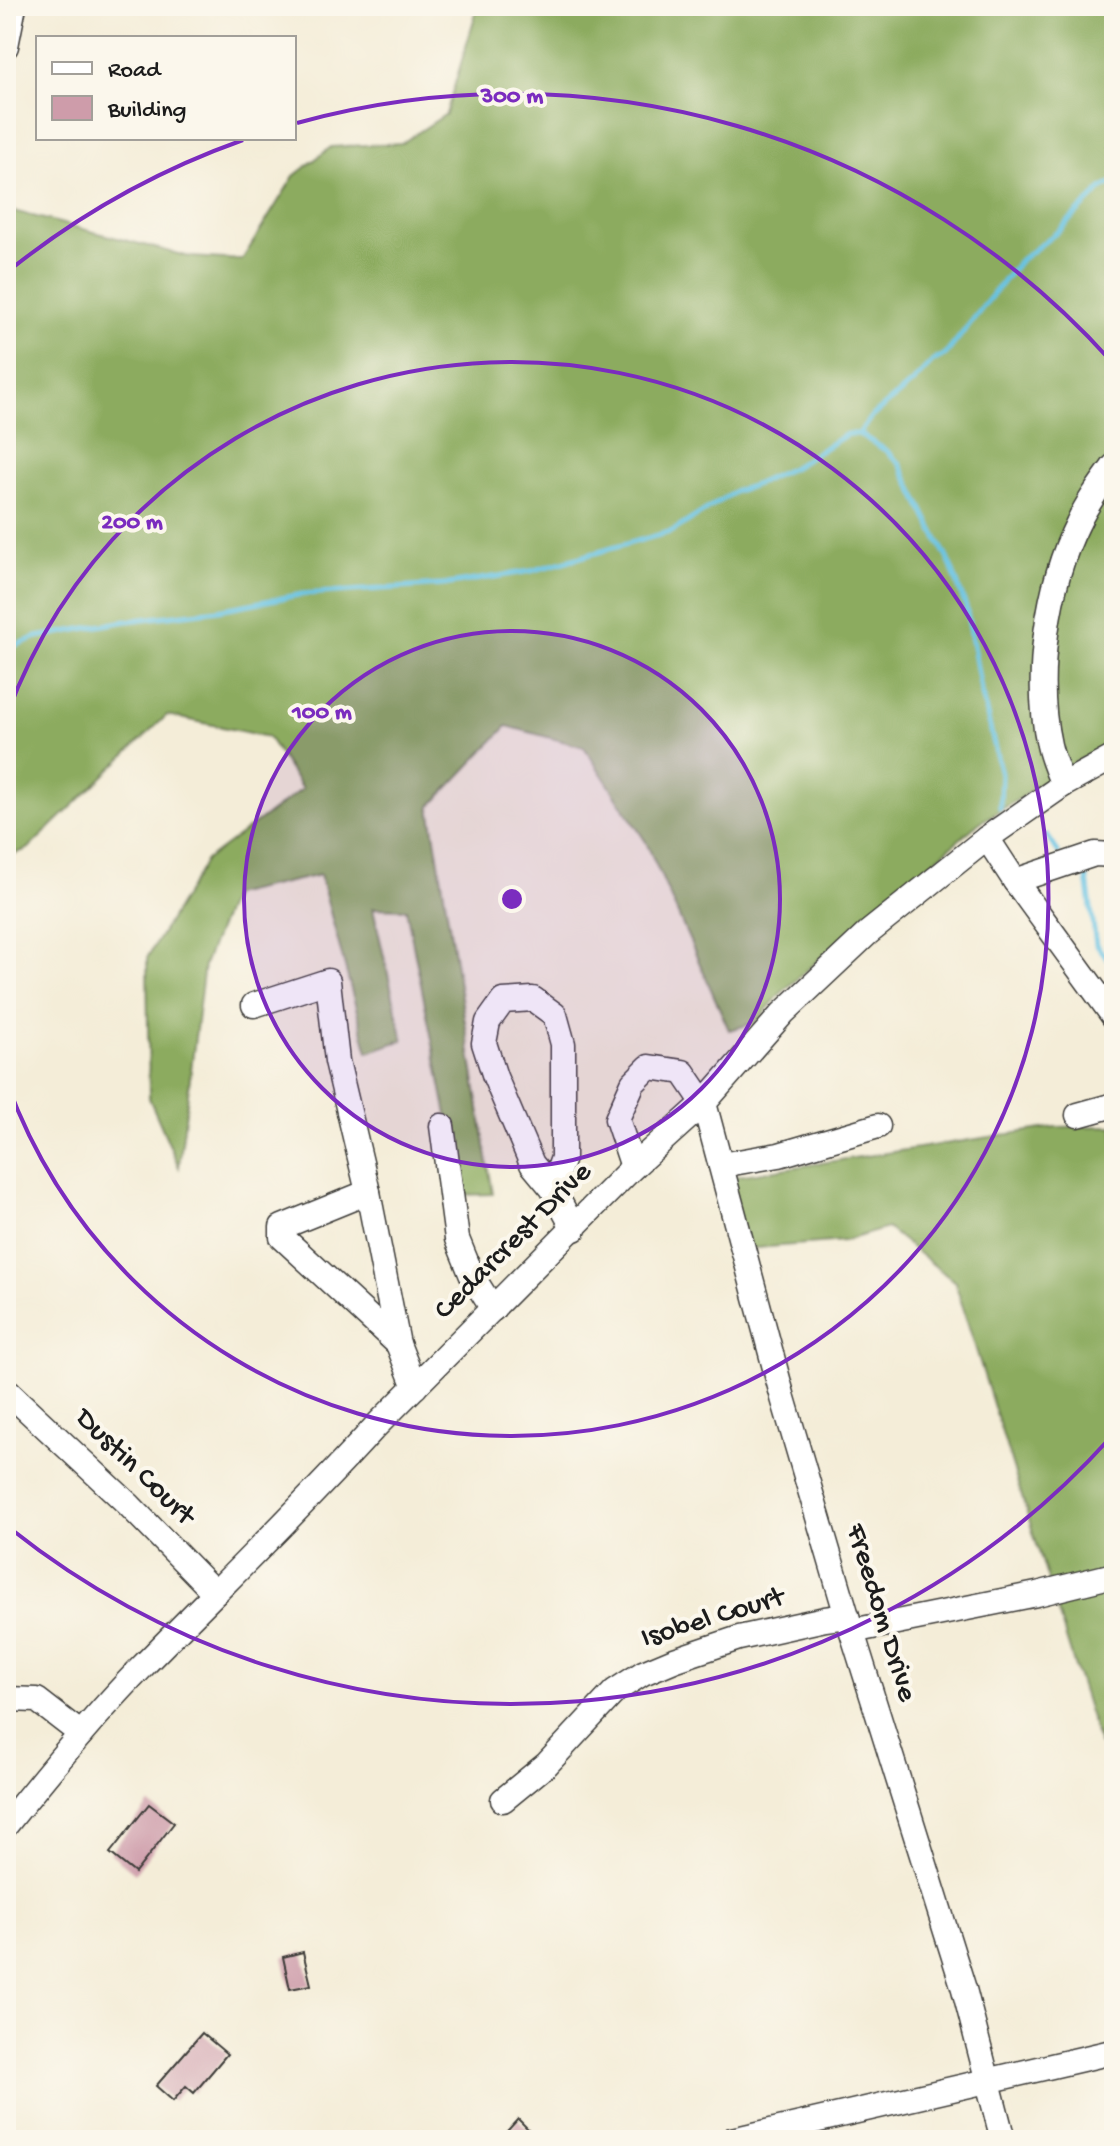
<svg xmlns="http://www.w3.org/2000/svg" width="1120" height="2146" font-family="'Gochi Hand',sans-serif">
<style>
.forest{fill:#8cab5e;stroke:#54643d;stroke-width:2}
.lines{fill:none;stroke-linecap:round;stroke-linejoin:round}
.stream{stroke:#65c2e3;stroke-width:5}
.building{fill:#ce9caa}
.minor-casing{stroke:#3c3b38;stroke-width:27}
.minor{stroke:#fff;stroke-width:24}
.ring{fill:none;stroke:#7b2cbf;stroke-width:4}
.labels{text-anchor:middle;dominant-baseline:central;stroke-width:8;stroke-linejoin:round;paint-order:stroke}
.street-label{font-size:30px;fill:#1c1c1c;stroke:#fbf7ec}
.centre{fill:#7b2cbf;stroke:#fbf7ec;stroke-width:4}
.ring-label{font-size:24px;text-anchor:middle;font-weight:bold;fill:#7b2cbf;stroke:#fbf7ec;stroke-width:8;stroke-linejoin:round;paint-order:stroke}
</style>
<rect width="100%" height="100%" fill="#fbf7ec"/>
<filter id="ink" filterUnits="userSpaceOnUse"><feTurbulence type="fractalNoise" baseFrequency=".0125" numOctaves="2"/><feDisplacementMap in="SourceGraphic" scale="16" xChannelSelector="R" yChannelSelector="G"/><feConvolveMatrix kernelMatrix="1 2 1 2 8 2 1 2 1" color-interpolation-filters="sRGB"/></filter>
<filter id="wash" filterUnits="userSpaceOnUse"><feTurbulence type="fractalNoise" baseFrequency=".006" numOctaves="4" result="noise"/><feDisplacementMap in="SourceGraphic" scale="32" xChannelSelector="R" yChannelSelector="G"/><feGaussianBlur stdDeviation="1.8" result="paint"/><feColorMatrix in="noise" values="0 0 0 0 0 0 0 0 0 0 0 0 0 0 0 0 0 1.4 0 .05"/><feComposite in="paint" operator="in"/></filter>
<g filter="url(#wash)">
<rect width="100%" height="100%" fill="#f4edd8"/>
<!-- forest -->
<g class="forest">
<path d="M 478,6 L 1114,6 L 1114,741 L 1054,774 L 1022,797 L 979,823 L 867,917 L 780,994 L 755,1023 L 729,1030 L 646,842 L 584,747 L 507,726 L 430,807 L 493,1194 L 463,1195 L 406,909 L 373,908 L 403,1040 L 368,1052 L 320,875 L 232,895 L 204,965 L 179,1167 L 149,1098 L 147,958 L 206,860 L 302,789 L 268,737 L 167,715 L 28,849 L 6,857 L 6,209 L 190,257 L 242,260 L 294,176 L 331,147 L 402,143 L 446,114 Z"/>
<path d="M 1114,1126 L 1114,1753 L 1099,1744 L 955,1282 L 887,1228 L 844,1241 L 744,1249 L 724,1178 L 1055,1127 Z"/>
</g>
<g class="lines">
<!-- stream -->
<g class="stream">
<path d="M 859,434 L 870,418 L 912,383 L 933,361 L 946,354 L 1019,261 L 1056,233 L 1102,189 L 1114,181"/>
<path d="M 6,649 L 37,637 L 126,621 L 218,610 L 303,594 L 443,585 L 531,571 L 673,531 L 735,491 L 752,486 L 792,468 L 847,434 L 859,434 L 887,451 L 900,464 L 951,566 L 966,607 L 981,690 L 1001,774 L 1000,808"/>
<path d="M 1047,835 L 1058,852"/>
<path d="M 1087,878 L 1096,945 L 1114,967"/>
</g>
</g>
<g id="blocks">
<!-- building -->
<g class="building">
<path d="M 149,1804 L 174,1823 L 135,1873 L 110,1853 Z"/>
<path d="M 303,1952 L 311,1985 L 290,1989 L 283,1957 Z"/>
<path d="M 202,2033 L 227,2054 L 194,2093 L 186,2086 L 173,2101 L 156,2086 Z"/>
<path d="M 518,2119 L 531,2132 L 524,2140 L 499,2140 Z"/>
</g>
</g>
</g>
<g filter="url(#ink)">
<use href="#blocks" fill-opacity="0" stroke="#3c3b38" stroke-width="2"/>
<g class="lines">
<!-- minor casing -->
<g class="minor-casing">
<g id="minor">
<path d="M 6,46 L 14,6"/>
<path d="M 1063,785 C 1058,772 1052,759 1049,745 C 1034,677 1047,585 1078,523 C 1087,503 1101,484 1114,466"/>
<path d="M 987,838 L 1015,881 L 1114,1017"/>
<path d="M 1015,881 L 1095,854 L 1114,855"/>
<path d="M 254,1005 L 328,981 L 337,1061 L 368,1192 L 282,1227 L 282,1237 L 398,1344 L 415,1387"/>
<path d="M 1078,1115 L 1114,1105"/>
<path d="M 442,1126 L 457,1239 L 472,1276 L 493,1309"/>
<path d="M 721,1165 L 779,1155 L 878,1126"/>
<path d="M 633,1167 L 617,1119 L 633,1083 L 649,1067 L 683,1072 L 704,1103 L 783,1398 L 847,1616 L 964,1989 L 1003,2140"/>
<path d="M 552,1188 L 563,1158 L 563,1044 L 555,1015 L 533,999 L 503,1001 L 488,1022 L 484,1043 L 495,1077 L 532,1164 L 552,1188 L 574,1229"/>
<path d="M 368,1192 L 398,1344"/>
<path d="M 6,1390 L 128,1504 L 215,1593"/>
<path d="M 852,1631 L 1037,1594 L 1114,1575"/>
<path d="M 6,1699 L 37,1700 L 81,1734"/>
<path d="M 503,1800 L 547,1764 L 615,1691 L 643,1673 L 674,1660 L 739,1638 L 825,1619 L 847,1616"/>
<path d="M 6,1825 C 49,1771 93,1717 141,1668 C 219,1588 300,1510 375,1427 L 633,1167 L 704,1103 L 783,1013 L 868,933 L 987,838 L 1063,785 L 1114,757"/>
<path d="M 732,2140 L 1112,2052"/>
</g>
</g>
<!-- minor -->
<use href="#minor" class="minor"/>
</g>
</g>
<!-- distance rings -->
<circle cx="512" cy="899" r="268" fill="#7b2cbf" fill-opacity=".12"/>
<g class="ring">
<circle cx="512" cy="899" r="268"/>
<path d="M7 715A537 537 0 1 1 7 1083"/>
<path d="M1110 1438A805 805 0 0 1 11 1529M11 269A805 805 0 0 1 243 140M297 123A805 805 0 0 1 1110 360"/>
</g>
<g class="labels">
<!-- street labels -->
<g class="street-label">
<text transform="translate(514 1242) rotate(-45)">Cedarcrest Drive</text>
<text transform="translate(134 1468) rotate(44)">Dustin Court</text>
<text transform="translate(880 1613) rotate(73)">Freedom Drive</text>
<text transform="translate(713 1619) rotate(-17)">Isobel Court</text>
</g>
</g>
<circle cx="512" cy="899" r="12" class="centre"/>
<g class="ring-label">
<text x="512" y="102">300 m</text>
<text x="132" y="528">200 m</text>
<text x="322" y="718">100 m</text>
</g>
<!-- margin -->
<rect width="1120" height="2146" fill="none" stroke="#fbf7ec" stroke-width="32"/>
<!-- legend -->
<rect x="36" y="36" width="260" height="104" fill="#fbf7ec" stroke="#a29f99" stroke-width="2"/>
<rect x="52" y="62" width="40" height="12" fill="#ffffff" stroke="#a29f99" stroke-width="2"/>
<text x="108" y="76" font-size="24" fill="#1c1c1c">Road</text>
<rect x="52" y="96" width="40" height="24" fill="#ce9caa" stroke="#a29f99" stroke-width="2"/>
<text x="108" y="116" font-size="24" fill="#1c1c1c">Building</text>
</svg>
